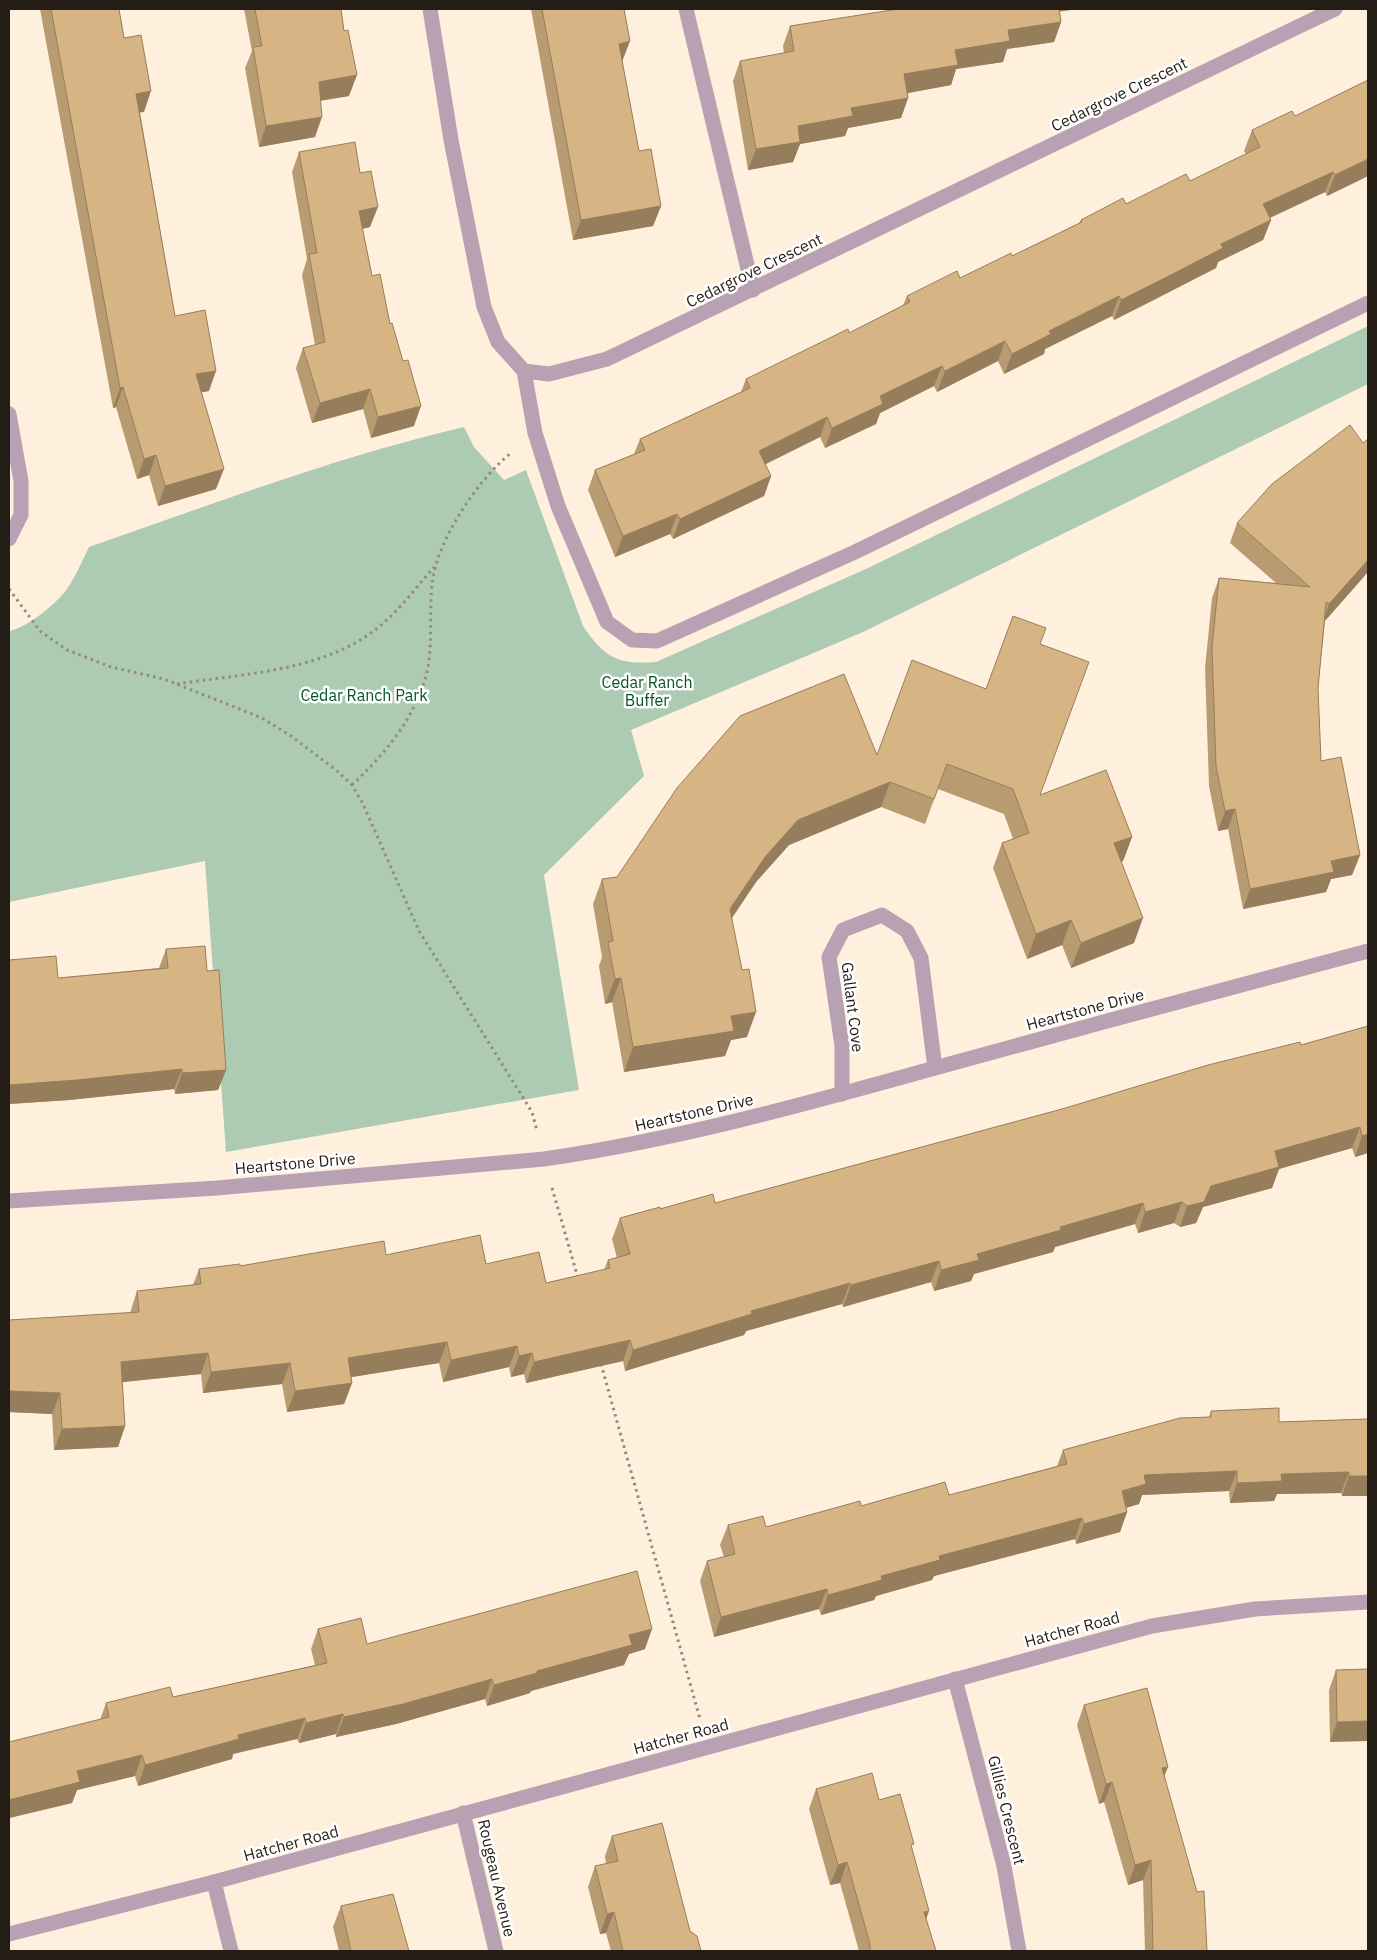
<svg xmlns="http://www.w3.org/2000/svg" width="1377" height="1960" font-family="'IBM Plex Sans',sans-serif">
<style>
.green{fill:#accbb2}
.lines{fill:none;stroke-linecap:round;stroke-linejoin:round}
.path{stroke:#958a7c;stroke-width:3;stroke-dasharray:2.5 4;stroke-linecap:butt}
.service{stroke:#b7a1b2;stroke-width:15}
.minor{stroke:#b7a1b2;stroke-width:15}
.wall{fill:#b99b72}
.shaded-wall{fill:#967e5c}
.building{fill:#d7b484;stroke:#967e5c}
.labels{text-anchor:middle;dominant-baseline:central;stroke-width:5;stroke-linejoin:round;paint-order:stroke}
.street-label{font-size:16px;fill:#241d15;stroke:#fff}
.park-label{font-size:16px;fill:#025526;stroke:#fff}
</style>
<rect width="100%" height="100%" fill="#fff0dd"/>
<!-- green -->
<path class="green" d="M 1368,326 L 1368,384 L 863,632 L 631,730 L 644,776 L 544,875 L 579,1090 L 226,1152 L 205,861 L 9,902 L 9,631 C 27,628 56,604 67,589 C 76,576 82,561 89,547 C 213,504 336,457 464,427 L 474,447 L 504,480 L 526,470 L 583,626 C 605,658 618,665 656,662 L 868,568 Z"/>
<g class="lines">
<!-- path -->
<g class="path">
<path d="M 9,589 L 40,631 L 67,650 L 111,667 L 164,679 L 262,718 L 291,736 L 336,770 L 352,785 L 363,804 L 419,931 L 532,1112 L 537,1131"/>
<path d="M 177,684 C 240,674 316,672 371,633 C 395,616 414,590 434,567"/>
<path d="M 352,785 C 385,754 416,717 427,672 C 433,643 429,613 432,584 C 436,542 478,479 511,453"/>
<path d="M 552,1188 L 578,1278"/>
<path d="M 601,1364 L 700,1719"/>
</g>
<!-- service -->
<g class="service">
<path d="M 686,9 L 753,290"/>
<path d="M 524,371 L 535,433 L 558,506 L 607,622 L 632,640 L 657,641 L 855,552 L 1368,303"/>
<path d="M 214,1882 L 231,1951"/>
</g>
<!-- minor -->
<g class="minor">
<path d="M 430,9 L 451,140 L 484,307 L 498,342 L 524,371 L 549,374 L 607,359 L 1335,9"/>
<path d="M 9,414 L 21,481 L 21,515 L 9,539"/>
<path d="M 842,1094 L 842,1046 L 829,957 L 843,930 L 882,915 L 907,931 L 921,958 L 935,1068"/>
<path d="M 9,1201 L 217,1188 L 544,1159 C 676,1140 806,1104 935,1068 C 1079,1028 1224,990 1368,951"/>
<path d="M 955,1679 L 1004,1866 L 1019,1951"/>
<path d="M 463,1813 L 496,1951"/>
<path d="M 9,1934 L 214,1882 L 1152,1626 L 1255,1609 L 1368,1602"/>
</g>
</g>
<!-- wall -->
<g class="wall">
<path d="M 40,9 L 119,9 L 124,38 L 144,112 L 140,112 L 175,316 L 209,391 L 201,392 L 216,489 L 158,506 L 149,475 L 137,479 L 116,407 L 113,408 Z"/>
<path d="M 244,9 L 341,9 L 349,96 L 320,101 L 315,137 L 259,147 L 245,68 L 252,51 Z"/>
<path d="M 531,9 L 624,9 L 622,62 L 639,151 L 661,206 L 653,226 L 573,240 Z"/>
<path d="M 1060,12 L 1061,22 L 1054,42 L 1007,49 L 1003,62 L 956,69 L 951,85 L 908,93 L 908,98 L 901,118 L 848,128 L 845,136 L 800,144 L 793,162 L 748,170 L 733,81 L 740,61 L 784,53 L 783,46 L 790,26 Z"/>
<path d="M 1295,116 L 1368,176 L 1327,196 L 1325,192 L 1270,218 L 1271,220 L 1263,240 L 1218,262 L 1216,268 L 1156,299 L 1114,320 L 1112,316 L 1045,349 L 1044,354 L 1004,374 L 998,361 L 937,392 L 934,386 L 880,413 L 876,424 L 825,448 L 820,437 L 765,464 L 771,476 L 764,496 L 673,539 L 670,534 L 615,557 L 588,490 L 595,470 L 634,454 L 640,439 L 741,392 L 746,379 L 849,333 L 903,305 L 907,296 L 960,278 L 1012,256 L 1079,223 L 1081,220 L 1190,181 L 1246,154 L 1244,151 L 1252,130 Z"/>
<path d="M 299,152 L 360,173 L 370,227 L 362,229 L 372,276 L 390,324 L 414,426 L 371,438 L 363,409 L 312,423 L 296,368 L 303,348 L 315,345 L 302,275 L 307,259 L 292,172 Z"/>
<path d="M 1237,523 L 1368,572 L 1325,621 L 1318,688 L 1321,761 L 1360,855 L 1352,875 L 1331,879 L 1326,892 L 1243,909 L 1228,829 L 1218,831 L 1209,786 L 1205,668 L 1212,598 L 1219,578 L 1276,583 L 1230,543 Z"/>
<path d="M 1040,644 L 1040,795 L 1132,837 L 1123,861 L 1121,862 L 1134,943 L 1071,968 L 1062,945 L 1027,959 L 993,868 L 1002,843 L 1013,839 L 1004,814 L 938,789 L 925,824 L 881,807 L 789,845 L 756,882 L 732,918 L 747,1037 L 731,1040 L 725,1056 L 624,1072 L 612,1002 L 605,1004 L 599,966 L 602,957 L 593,904 L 602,879 L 617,877 L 877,755 L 986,689 Z"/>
<path d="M 166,949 L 207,971 L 226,1070 L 218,1090 L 175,1094 L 174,1089 L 69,1100 L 9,1104 L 9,960 L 58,978 L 159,968 Z"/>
<path d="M 1368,1026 L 1368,1153 L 1355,1157 L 1352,1148 L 1279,1169 L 1272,1188 L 1203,1207 L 1196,1223 L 1180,1227 L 1174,1223 L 1138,1233 L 1135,1224 L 1055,1247 L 1053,1252 L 974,1274 L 971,1281 L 934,1291 L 931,1282 L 843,1307 L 842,1304 L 746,1331 L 744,1335 L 625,1371 L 623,1361 L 526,1383 L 524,1374 L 511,1377 L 509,1367 L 443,1382 L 439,1363 L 351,1377 L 352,1383 L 344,1404 L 287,1412 L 282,1384 L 203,1393 L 201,1374 L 122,1382 L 125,1426 L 118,1447 L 54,1450 L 52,1414 L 9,1412 L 9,1320 L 130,1313 L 137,1291 L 193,1285 L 199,1269 L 386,1255 L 486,1264 L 546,1283 L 604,1270 L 608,1260 L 617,1258 L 612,1239 L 620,1218 L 660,1209 L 715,1203 L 1301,1045 Z"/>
<path d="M 1211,1411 L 1279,1422 L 1368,1419 L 1368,1496 L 1342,1496 L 1341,1493 L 1277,1494 L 1274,1501 L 1230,1503 L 1229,1491 L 1142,1495 L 1139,1504 L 1126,1508 L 1127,1512 L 1120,1532 L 1076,1544 L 1075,1539 L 934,1576 L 932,1580 L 876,1596 L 874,1600 L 821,1615 L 819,1609 L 714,1637 L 700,1581 L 707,1561 L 724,1557 L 720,1545 L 728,1525 L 766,1527 L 861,1506 L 949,1495 L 1057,1466 L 1063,1450 L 1209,1417 Z"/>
<path d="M 318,1629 L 367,1644 L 645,1649 L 629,1654 L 624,1665 L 531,1691 L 530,1693 L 487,1706 L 485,1699 L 396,1724 L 336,1737 L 336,1734 L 299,1743 L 297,1739 L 233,1754 L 232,1759 L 138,1786 L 135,1776 L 77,1790 L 72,1803 L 9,1818 L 9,1742 L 100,1720 L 106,1703 L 173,1697 L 315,1665 L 311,1649 Z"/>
<path d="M 1368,1669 L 1330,1742 L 1329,1690 L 1336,1670 Z"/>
<path d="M 1084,1705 L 1164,1776 L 1207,1951 L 1145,1951 L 1143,1880 L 1128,1885 L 1104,1802 L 1099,1804 L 1077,1725 Z"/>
<path d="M 816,1789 L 879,1800 L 912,1849 L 926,1918 L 936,1951 L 859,1951 L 840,1883 L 830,1885 L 809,1809 Z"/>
<path d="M 612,1836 L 690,1931 L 701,1951 L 611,1951 L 606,1933 L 600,1934 L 588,1887 L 595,1866 L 606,1864 L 605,1856 Z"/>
<path d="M 341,1906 L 409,1951 L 339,1951 L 333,1927 Z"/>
</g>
<!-- shaded-wall -->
<g class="shaded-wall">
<path d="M 1051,9 L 1078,9 L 1050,13 Z"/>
<path d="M 1061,22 L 1054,42 L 1007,49 L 1003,62 L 956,69 L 951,85 L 897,95 L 904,74 L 955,50 L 1008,30 Z"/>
<path d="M 630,41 L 622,62 L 619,44 Z"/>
<path d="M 357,75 L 349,96 L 311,102 L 319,82 Z"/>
<path d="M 151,91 L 144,112 L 129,114 L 136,94 Z"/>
<path d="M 908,98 L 901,118 L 848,128 L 845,136 L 800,144 L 793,162 L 748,170 L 756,149 L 798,126 L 851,108 Z"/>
<path d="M 322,117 L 315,137 L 259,147 L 266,126 Z"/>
<path d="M 1368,159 L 1368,176 L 1327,196 L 1335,175 Z"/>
<path d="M 1333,172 L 1325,192 L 1256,224 L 1263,204 Z"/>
<path d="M 661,206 L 653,226 L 573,240 L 581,220 Z"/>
<path d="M 378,207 L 370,227 L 351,231 L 359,211 Z"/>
<path d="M 1271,220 L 1263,240 L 1218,262 L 1216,268 L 1114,320 L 1121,300 L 1221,244 Z"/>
<path d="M 1119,296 L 1112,316 L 1045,349 L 1044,354 L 1004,374 L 1012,354 L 1049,331 Z"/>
<path d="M 1005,341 L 998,361 L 937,392 L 945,371 Z"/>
<path d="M 942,366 L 934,386 L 880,413 L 876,424 L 825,448 L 832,428 L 880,396 Z"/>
<path d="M 216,371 L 209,391 L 188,395 L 196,374 Z"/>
<path d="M 123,387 L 116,407 L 113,408 L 120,388 Z"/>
<path d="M 370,389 L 363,409 L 312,423 L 320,403 Z"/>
<path d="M 421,406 L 414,426 L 371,438 L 378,417 Z"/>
<path d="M 827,417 L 820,437 L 752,471 L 759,451 Z"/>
<path d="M 156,455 L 149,475 L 137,479 L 144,459 Z"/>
<path d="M 224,469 L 216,489 L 158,506 L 165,486 Z"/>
<path d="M 771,476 L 764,496 L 673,539 L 680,519 Z"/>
<path d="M 677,514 L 670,534 L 615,557 L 623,536 Z"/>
<path d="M 1368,560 L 1368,572 L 1322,624 L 1329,604 Z"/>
<path d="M 890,782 L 881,807 L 789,845 L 756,882 L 721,934 L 730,909 L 765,857 L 798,820 Z"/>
<path d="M 1235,809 L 1228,829 L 1218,831 L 1225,811 Z"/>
<path d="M 1132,837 L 1123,861 L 1105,868 L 1114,843 Z"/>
<path d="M 1360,855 L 1352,875 L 1331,879 L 1326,892 L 1243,909 L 1250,889 L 1331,861 Z"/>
<path d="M 1143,918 L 1134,943 L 1071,968 L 1081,943 Z"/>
<path d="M 1071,920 L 1062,945 L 1027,959 L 1036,934 Z"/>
<path d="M 621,978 L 612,1002 L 605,1004 L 615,979 Z"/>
<path d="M 756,1012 L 747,1037 L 731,1040 L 725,1056 L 624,1072 L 633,1047 L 731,1016 Z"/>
<path d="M 182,1069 L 174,1089 L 69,1100 L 9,1104 L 9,1085 Z"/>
<path d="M 226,1070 L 218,1090 L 175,1094 L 182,1073 Z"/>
<path d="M 1360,1127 L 1352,1148 L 1279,1169 L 1272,1188 L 1203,1207 L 1196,1223 L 1180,1227 L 1187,1206 L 1211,1186 L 1275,1151 Z"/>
<path d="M 1368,1134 L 1368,1153 L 1355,1157 L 1362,1136 Z"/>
<path d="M 1182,1202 L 1174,1223 L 1138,1233 L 1145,1212 Z"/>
<path d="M 1143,1203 L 1135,1224 L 1055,1247 L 1053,1252 L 974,1274 L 971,1281 L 934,1291 L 941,1270 L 977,1254 L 1060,1227 Z"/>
<path d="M 939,1261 L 931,1282 L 843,1307 L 851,1285 Z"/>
<path d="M 850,1283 L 842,1304 L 746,1331 L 744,1335 L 625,1371 L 633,1350 L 751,1311 Z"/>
<path d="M 630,1340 L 623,1361 L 526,1383 L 534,1362 Z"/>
<path d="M 447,1342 L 439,1363 L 340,1379 L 348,1358 Z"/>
<path d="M 517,1346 L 509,1367 L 443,1382 L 451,1360 Z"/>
<path d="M 208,1353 L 201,1374 L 114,1383 L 121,1362 Z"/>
<path d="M 532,1353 L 524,1374 L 511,1377 L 519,1356 Z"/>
<path d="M 290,1363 L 282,1384 L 203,1393 L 211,1372 Z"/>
<path d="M 352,1383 L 344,1404 L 287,1412 L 295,1391 Z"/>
<path d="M 9,1391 L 60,1393 L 52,1414 L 9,1412 Z"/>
<path d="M 125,1426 L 118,1447 L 54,1450 L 62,1429 Z"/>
<path d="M 1237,1471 L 1229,1491 L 1142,1495 L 1139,1504 L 1115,1511 L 1122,1491 L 1144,1475 Z"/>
<path d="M 1349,1472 L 1341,1493 L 1277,1494 L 1274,1501 L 1230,1503 L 1237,1483 L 1281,1474 Z"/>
<path d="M 1349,1476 L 1368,1476 L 1368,1496 L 1342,1496 Z"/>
<path d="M 1127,1512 L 1120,1532 L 1076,1544 L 1084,1524 Z"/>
<path d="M 1082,1518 L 1075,1539 L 934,1576 L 932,1580 L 876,1596 L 874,1600 L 821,1615 L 828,1595 L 939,1556 Z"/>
<path d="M 827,1589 L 819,1609 L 714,1637 L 721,1617 Z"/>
<path d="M 652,1629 L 645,1649 L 629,1654 L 624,1665 L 531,1691 L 530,1693 L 487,1706 L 494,1685 L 537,1671 L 629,1635 Z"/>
<path d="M 492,1679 L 485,1699 L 396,1724 L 336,1737 L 344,1717 Z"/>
<path d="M 343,1714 L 336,1734 L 299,1743 L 306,1723 Z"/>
<path d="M 305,1718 L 297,1739 L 233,1754 L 232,1759 L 138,1786 L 145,1765 L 238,1735 Z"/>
<path d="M 1368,1721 L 1368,1741 L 1330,1742 L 1337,1722 Z"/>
<path d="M 142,1755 L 135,1776 L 77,1790 L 72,1803 L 9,1818 L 9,1800 L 77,1771 Z"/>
<path d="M 1168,1767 L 1160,1787 L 1162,1768 Z"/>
<path d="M 1112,1782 L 1104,1802 L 1099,1804 L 1106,1784 Z"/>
<path d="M 1151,1860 L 1143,1880 L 1128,1885 L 1135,1865 Z"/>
<path d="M 847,1862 L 840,1883 L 830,1885 L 838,1865 Z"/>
<path d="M 929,1911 L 922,1931 L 924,1912 Z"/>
<path d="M 614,1912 L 606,1933 L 600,1934 L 607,1914 Z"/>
</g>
<!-- building -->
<g class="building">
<path d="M 51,9 L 119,9 L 124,38 L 141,35 L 151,91 L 136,94 L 175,316 L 205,310 L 216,371 L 196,374 L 224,469 L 165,486 L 156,455 L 144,459 L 123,387 L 120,388 Z"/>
<path d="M 255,9 L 341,9 L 344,31 L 348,30 L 357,75 L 319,82 L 322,117 L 266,126 L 253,47 L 262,46 Z"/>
<path d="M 542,9 L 624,9 L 630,41 L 619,44 L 639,151 L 651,149 L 661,206 L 581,220 Z"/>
<path d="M 898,9 L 1059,9 L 1061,22 L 1008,30 L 1010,41 L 955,50 L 958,65 L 904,74 L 908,98 L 851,108 L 853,116 L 798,126 L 800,142 L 756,149 L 740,61 L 794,51 L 790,26 Z"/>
<path d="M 1368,80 L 1368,159 L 1335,175 L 1333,172 L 1263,204 L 1271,220 L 1221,244 L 1223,248 L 1163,279 L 1121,300 L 1119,296 L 1049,331 L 1051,334 L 1012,354 L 1005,341 L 945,371 L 942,366 L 880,396 L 883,404 L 832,428 L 827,417 L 759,451 L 771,476 L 680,519 L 677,514 L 623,536 L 595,470 L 645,450 L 640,439 L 750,388 L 746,379 L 848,329 L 849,333 L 910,302 L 907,296 L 957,271 L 960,278 L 1011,253 L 1012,256 L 1082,222 L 1081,220 L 1123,198 L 1126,204 L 1186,174 L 1190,181 L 1260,147 L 1252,130 L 1292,111 L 1295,116 Z"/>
<path d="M 355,142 L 360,173 L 371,171 L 378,207 L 359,211 L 372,276 L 380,274 L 390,324 L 392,323 L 403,361 L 408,360 L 421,406 L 378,417 L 370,389 L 320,403 L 303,348 L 325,342 L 309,254 L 317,253 L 299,152 Z"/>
<path d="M 1350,425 L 1363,443 L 1368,439 L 1368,560 L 1329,604 L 1326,602 L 1318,688 L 1321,761 L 1341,757 L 1360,855 L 1331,861 L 1334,872 L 1250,889 L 1235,809 L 1225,811 L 1216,766 L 1212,647 L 1219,578 L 1310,587 L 1237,523 L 1272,484 Z"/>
<path d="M 1013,616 L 1046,628 L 1040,644 L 1089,662 L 1040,795 L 1106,770 L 1132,837 L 1114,843 L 1143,918 L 1081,943 L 1071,920 L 1036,934 L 1002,843 L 1029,833 L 1013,789 L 947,764 L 934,799 L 890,782 L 798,820 L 765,857 L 730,909 L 742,970 L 749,969 L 756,1012 L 731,1016 L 734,1031 L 633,1047 L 621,978 L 615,979 L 608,942 L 613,941 L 602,879 L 617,877 L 677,788 L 740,716 L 844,674 L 877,755 L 912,660 L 986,689 Z"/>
<path d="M 205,946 L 207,971 L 219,970 L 226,1070 L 182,1073 L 182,1069 L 77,1080 L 9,1085 L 9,960 L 56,956 L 58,978 L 168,968 L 166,949 Z"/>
<path d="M 1368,1026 L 1368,1134 L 1362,1136 L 1360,1127 L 1275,1151 L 1279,1167 L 1211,1186 L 1204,1202 L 1187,1206 L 1182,1202 L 1145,1212 L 1143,1203 L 1060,1227 L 1061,1230 L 977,1254 L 979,1260 L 941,1270 L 939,1261 L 851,1285 L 850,1283 L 751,1311 L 752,1314 L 633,1350 L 630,1340 L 534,1362 L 532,1353 L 519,1356 L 517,1346 L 451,1360 L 447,1342 L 348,1358 L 352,1383 L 295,1391 L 290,1363 L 211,1372 L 208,1353 L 121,1362 L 125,1426 L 62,1429 L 60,1393 L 9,1391 L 9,1320 L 139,1312 L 137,1291 L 201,1284 L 199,1269 L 240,1264 L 240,1266 L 384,1241 L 386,1255 L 480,1235 L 486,1264 L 539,1252 L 546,1283 L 610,1268 L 608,1260 L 630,1254 L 620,1218 L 660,1207 L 660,1209 L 713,1194 L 715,1203 L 1062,1109 L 1208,1065 L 1300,1042 L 1301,1045 Z"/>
<path d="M 1279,1408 L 1279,1422 L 1368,1419 L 1368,1476 L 1349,1476 L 1349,1472 L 1281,1474 L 1282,1481 L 1237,1483 L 1237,1471 L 1144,1475 L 1146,1484 L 1122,1491 L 1127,1512 L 1084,1524 L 1082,1518 L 939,1556 L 940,1560 L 881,1576 L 882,1580 L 828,1595 L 827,1589 L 721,1617 L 707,1561 L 735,1554 L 728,1525 L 763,1516 L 766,1527 L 860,1501 L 861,1506 L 945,1482 L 949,1495 L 1067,1464 L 1063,1450 L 1180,1418 L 1211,1417 L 1211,1411 Z"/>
<path d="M 637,1571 L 652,1629 L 629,1635 L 632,1645 L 537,1671 L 537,1673 L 494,1685 L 492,1679 L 403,1704 L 344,1717 L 343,1714 L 306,1723 L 305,1718 L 238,1735 L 239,1739 L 145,1765 L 142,1755 L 77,1771 L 80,1782 L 9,1800 L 9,1742 L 109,1717 L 106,1703 L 170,1687 L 173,1697 L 327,1663 L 318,1629 L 361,1618 L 367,1644 Z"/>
<path d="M 1368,1669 L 1368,1721 L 1337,1722 L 1336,1670 Z"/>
<path d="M 1147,1688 L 1168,1767 L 1162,1768 L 1197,1892 L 1204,1891 L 1207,1951 L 1153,1951 L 1151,1860 L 1135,1865 L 1112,1782 L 1106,1784 L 1084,1705 Z"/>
<path d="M 872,1773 L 879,1800 L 900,1794 L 914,1844 L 911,1845 L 929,1911 L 924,1912 L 936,1951 L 870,1951 L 870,1944 L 847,1862 L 838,1865 L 816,1789 Z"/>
<path d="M 662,1823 L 690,1931 L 697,1936 L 701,1951 L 623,1951 L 614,1912 L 607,1914 L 595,1866 L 618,1861 L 612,1836 Z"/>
<path d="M 393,1894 L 409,1951 L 351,1951 L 341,1906 Z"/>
</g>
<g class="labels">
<!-- street labels -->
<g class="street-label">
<text transform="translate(1119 94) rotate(-26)">Cedargrove Crescent</text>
<text transform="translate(754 270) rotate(-26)">Cedargrove Crescent</text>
<text transform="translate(853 1007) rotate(83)">Gallant Cove</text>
<text transform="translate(1085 1009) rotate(-15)">Heartstone Drive</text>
<text transform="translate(694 1112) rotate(-13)">Heartstone Drive</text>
<text transform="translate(295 1163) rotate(-5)">Heartstone Drive</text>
<text transform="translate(1072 1629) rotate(-15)">Hatcher Road</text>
<text transform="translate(681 1736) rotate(-15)">Hatcher Road</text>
<text transform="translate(1007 1810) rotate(76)">Gillies Crescent</text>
<text transform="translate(291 1843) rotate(-15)">Hatcher Road</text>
<text transform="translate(497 1878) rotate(77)">Rougeau Avenue</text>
</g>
<!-- park labels -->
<g class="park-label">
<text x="647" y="682">Cedar Ranch<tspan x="647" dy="18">Buffer</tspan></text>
<text x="364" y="695">Cedar Ranch Park</text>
</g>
</g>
<!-- border -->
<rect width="1377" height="1960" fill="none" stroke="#241d15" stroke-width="20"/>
</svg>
